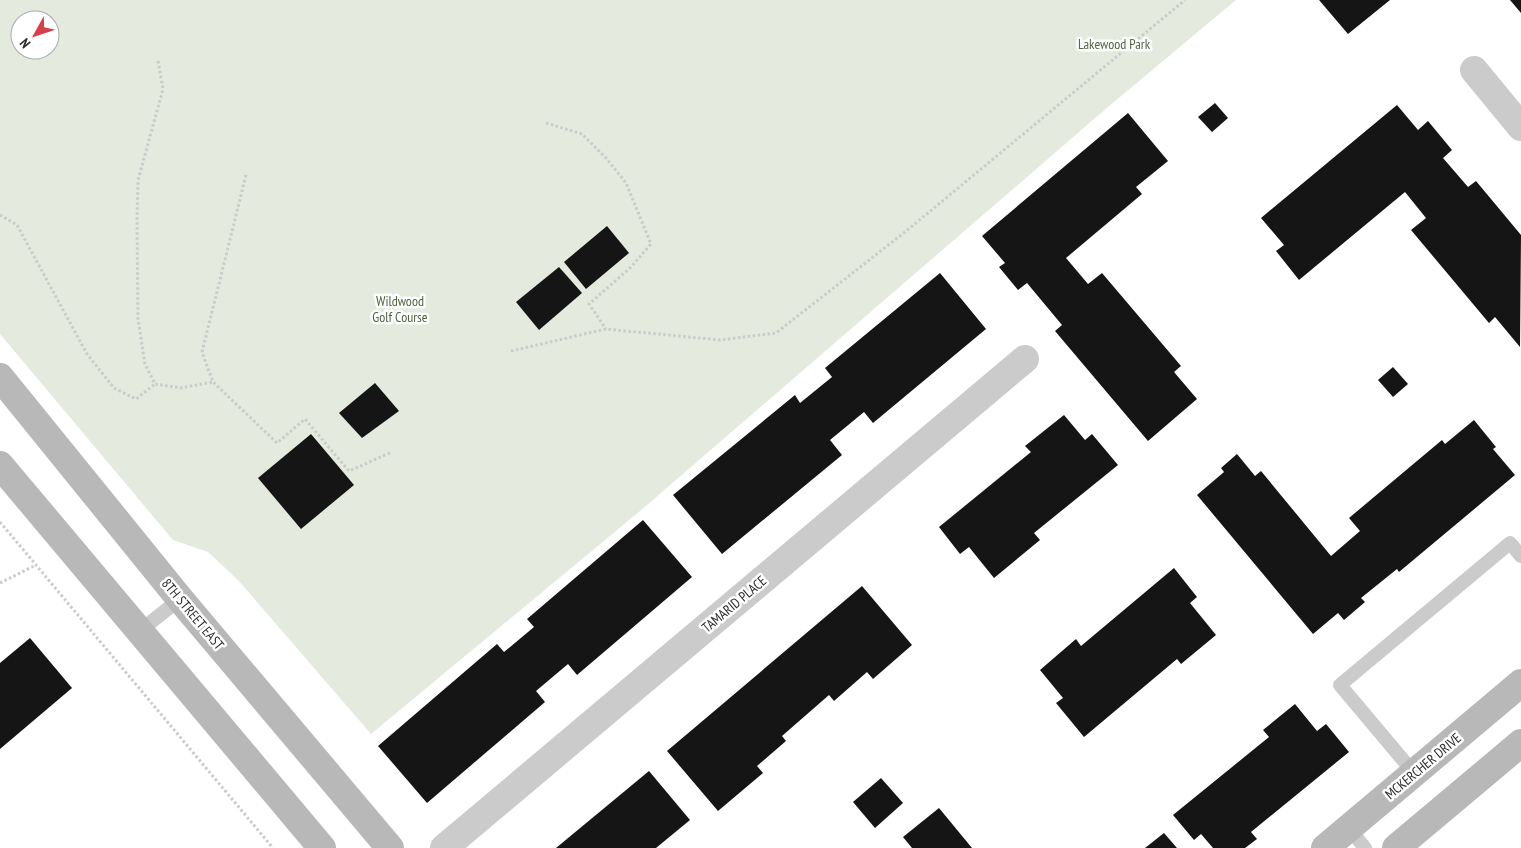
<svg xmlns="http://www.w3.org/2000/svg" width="1521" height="848" font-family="'PT Sans Narrow',sans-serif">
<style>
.green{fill:#e4eadd;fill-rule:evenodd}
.building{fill:#151515}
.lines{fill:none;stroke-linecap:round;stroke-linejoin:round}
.path{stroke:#cbcbcb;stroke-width:3;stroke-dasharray:2.5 2.5;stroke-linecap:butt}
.lane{stroke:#cbcbcb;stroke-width:14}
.street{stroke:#cbcbcb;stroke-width:28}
.secondary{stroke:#b8b8b8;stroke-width:28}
.labels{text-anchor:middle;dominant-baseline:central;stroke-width:5;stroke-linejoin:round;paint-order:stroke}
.park-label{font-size:14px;fill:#51653f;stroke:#fff}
.street-label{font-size:14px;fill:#2e2e2e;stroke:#fff}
</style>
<rect width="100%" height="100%" fill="#fff"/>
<!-- green -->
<path class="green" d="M 0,0 L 1236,0 L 1108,107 L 640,511 L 371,734 L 239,581 L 208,552 L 173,540 L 0,334 ZM 20,20 L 50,20 L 50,50 L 20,50 Z"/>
<!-- building -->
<g class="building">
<path d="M 1319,0 L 1390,0 L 1348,34 Z"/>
<path d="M 1510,0 L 1521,0 L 1521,13 Z"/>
<path d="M 1215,103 L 1228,118 L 1212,132 L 1198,117 Z"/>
<path d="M 1397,105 L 1418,130 L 1428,121 L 1452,150 L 1443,158 L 1468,187 L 1476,181 L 1521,235 L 1520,347 L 1495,317 L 1489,323 L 1411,230 L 1426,218 L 1405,192 L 1299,280 L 1276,251 L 1284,245 L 1261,218 Z"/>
<path d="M 1128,113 L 1168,161 L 1136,187 L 1142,194 L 1066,258 L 1088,284 L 1102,273 L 1181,366 L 1174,372 L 1197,399 L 1148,441 L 1055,331 L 1062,325 L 1027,283 L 1018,290 L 999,267 L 1005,263 L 982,236 Z"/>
<path d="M 607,226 L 629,253 L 586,289 L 564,262 Z"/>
<path d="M 559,267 L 582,293 L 539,330 L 516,302 Z"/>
<path d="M 940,273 L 986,329 L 873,423 L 864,412 L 830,440 L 842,455 L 722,554 L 673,495 L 795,395 L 800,403 L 832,377 L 825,368 Z"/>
<path d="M 1393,367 L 1408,384 L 1393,397 L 1378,380 Z"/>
<path d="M 375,383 L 399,411 L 362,438 L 339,413 Z"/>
<path d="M 1064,415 L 1085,440 L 1092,434 L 1118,465 L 1034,533 L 1040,540 L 994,578 L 969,547 L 960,554 L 939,527 L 1031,452 L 1025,446 Z"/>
<path d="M 1474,420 L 1496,447 L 1493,449 L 1515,475 L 1399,572 L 1397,569 L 1361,598 L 1365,602 L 1344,620 L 1338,613 L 1313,634 L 1197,495 L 1224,472 L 1221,468 L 1237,454 L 1255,476 L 1261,471 L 1331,556 L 1360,531 L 1349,518 L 1442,440 L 1445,444 Z"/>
<path d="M 311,434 L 354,485 L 301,529 L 258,478 Z"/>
<path d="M 643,520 L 692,577 L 577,675 L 568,664 L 536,691 L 545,702 L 427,803 L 378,746 L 497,644 L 504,652 L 534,627 L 527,619 Z"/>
<path d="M 1174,568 L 1197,597 L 1190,603 L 1216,635 L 1181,664 L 1177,659 L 1084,737 L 1056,703 L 1063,698 L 1040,670 L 1076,639 L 1081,646 Z"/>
<path d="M 862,586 L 912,645 L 873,679 L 867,672 L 834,701 L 829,695 L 782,736 L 786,741 L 757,766 L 763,773 L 718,811 L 667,751 Z"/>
<path d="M 30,638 L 72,688 L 0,749 L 0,663 Z"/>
<path d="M 1295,704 L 1317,731 L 1326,724 L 1349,752 L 1251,832 L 1257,839 L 1245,848 L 1213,848 L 1201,834 L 1194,840 L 1173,815 L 1269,737 L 1263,730 Z"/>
<path d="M 649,771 L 690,820 L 656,848 L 556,848 Z"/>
<path d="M 881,778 L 903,803 L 875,828 L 853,802 Z"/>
<path d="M 939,808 L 972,848 L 912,848 L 903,837 Z"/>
<path d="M 1164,833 L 1177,848 L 1145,848 Z"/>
</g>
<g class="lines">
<!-- path -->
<g class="path">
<path d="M 158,61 L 163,89 L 138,180 L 137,220 L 138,319 L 145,364 L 155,384 L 181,388 L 213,382"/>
<path d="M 546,123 L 582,134 L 606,158 L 626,183 L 651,244 L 630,268 L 589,304 L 606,329"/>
<path d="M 246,175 L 202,352 L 213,382 L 277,443 L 305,419 L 349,471 L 392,452"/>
<path d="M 0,215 L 17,225 L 87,354 L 114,388 L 136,399 L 155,384"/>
<path d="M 511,351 L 606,329 L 720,340 L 776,333 L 905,232 L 1185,0"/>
<path d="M 0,522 L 273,848"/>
<path d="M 0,583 L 36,565"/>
</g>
<!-- lane -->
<g class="lane">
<path d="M 141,630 L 180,599"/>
<path d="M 1414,773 L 1340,685 L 1510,543 L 1521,556"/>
<path d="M 1349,828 L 1365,848"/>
</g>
<!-- street -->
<g class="street">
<path d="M 1474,70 L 1521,127"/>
<path d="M 444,848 L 1025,359"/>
</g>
<!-- secondary -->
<g class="secondary">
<path d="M 0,377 L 180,599 L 390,848"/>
<path d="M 0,465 L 322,848"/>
<path d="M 1325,848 L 1521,683"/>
<path d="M 1396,848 L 1521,743"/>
</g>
</g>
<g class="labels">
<!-- park labels -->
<g class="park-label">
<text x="1114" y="44">Lakewood Park</text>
<text x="400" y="301">Wildwood<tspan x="400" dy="16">Golf Course</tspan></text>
</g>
<!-- street labels -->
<g class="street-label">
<text transform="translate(734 604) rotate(-40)">TAMARID PLACE</text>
<text transform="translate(193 614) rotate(50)">8TH STREET EAST</text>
<text transform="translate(1423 766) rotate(-40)">MCKERCHER DRIVE</text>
</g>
</g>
<!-- north arrow -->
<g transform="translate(35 35) rotate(230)"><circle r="24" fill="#ffffff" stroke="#ababab"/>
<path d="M0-4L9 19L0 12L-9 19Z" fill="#d63f4b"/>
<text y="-8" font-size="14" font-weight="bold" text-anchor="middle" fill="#2e2e2e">N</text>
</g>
</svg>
